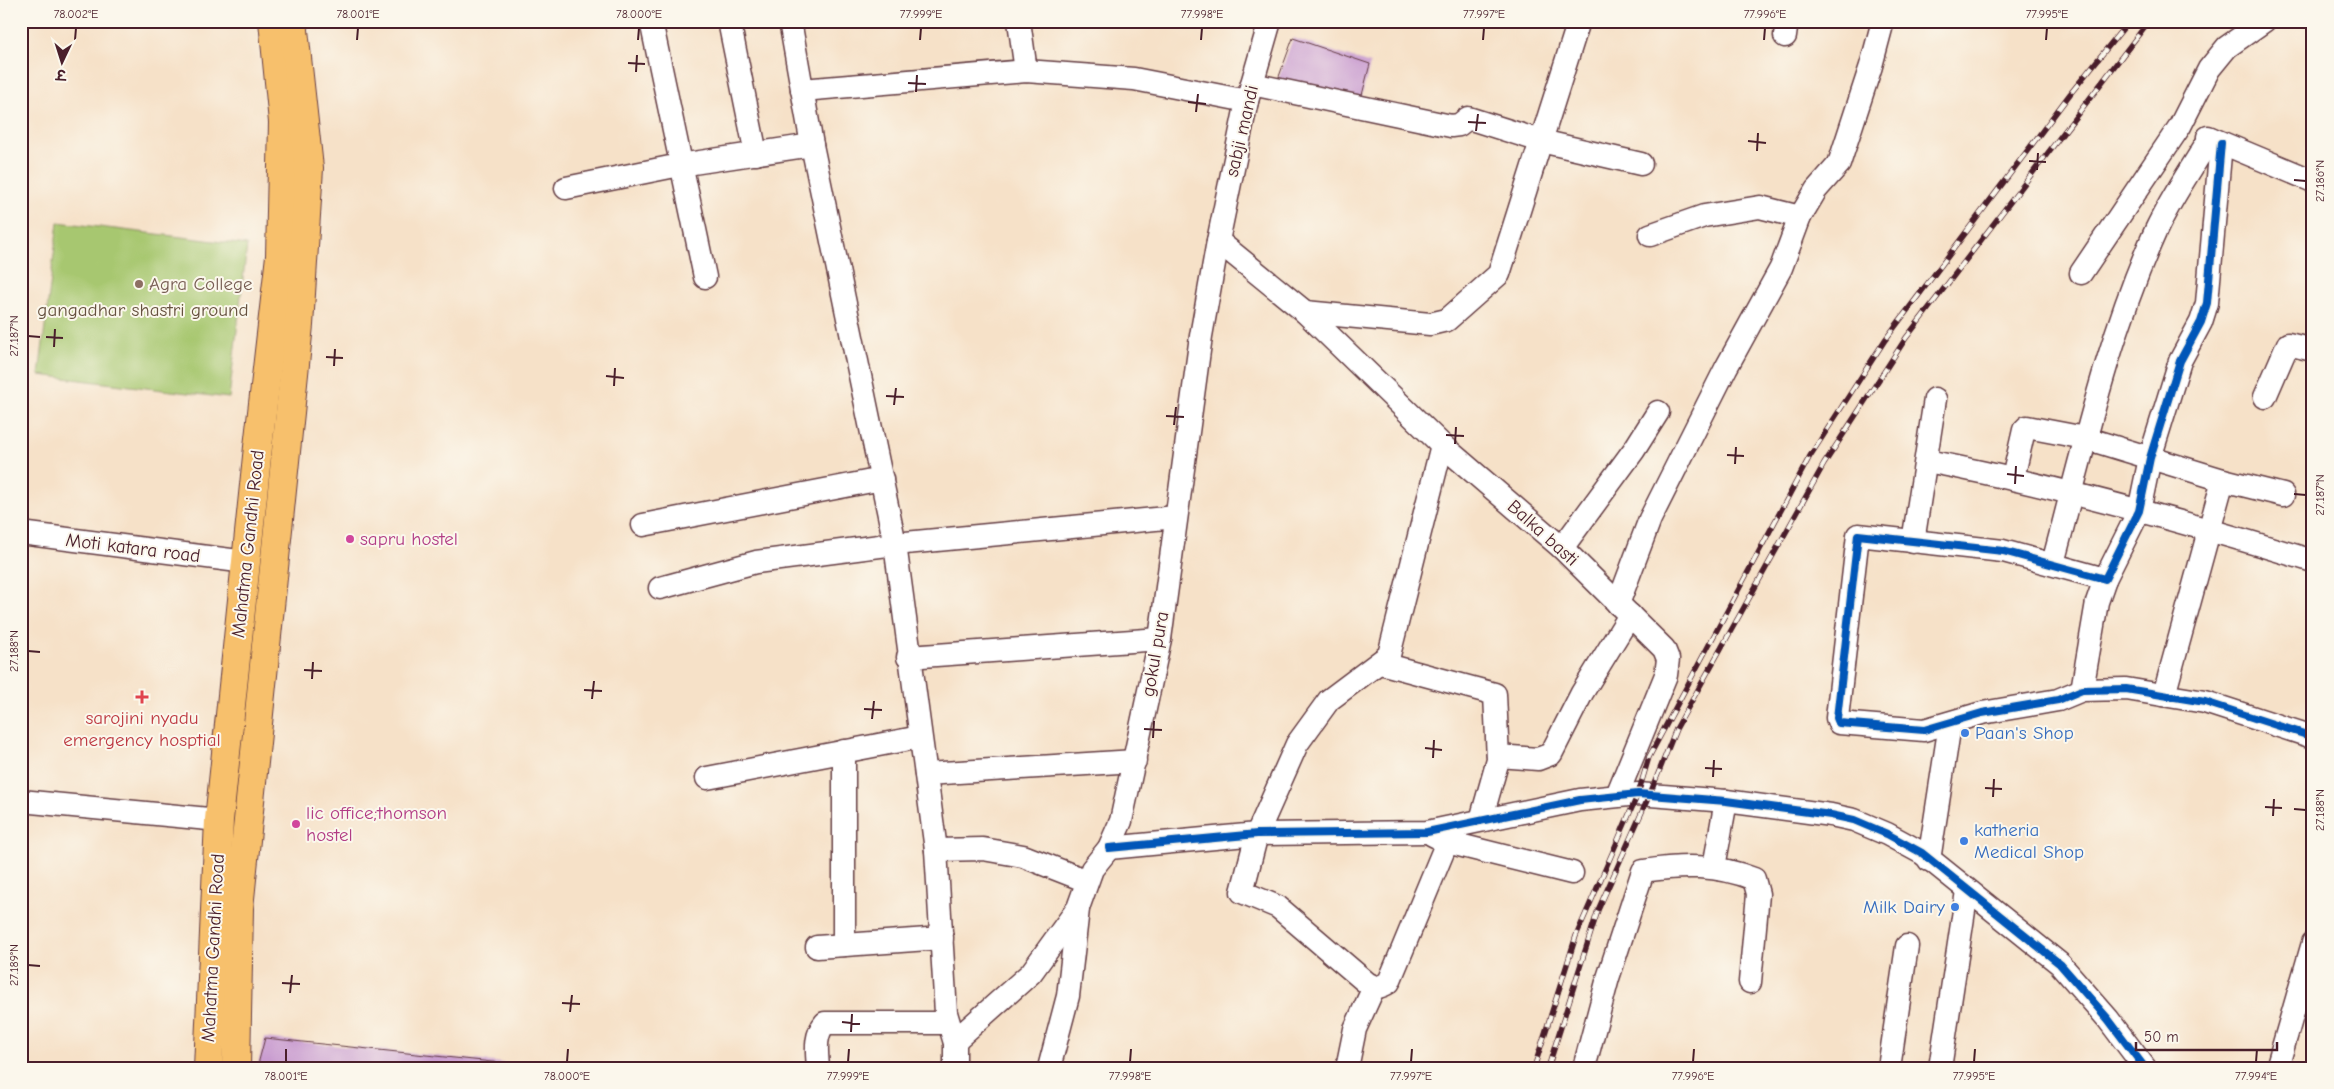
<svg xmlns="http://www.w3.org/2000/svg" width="2334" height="1089" font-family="'Comic Neue','Playpen Sans Deva',sans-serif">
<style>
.green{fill:#a7c76f;stroke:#78734d}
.building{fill:#c99cd0}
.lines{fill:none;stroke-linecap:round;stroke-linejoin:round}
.minor-casing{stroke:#643c43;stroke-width:25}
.highway-casing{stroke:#643c43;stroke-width:30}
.minor{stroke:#fff;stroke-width:22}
.highway{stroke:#f7c06c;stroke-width:28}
.rail-casing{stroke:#4a1f2b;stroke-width:5.5}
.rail{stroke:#fbf7ec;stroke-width:4;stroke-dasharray:11;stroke-linecap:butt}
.cycleway-casing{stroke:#fbf7ec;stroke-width:11}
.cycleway{stroke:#0057b8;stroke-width:8}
.ticks{fill:none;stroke:#4a1f2b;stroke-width:2}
.education-dot{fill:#8d6e63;stroke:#fbf7ec;stroke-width:2}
.hotel-dot{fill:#d1479c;stroke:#fbf7ec;stroke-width:2}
.health-dot{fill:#e0444e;stroke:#fbf7ec;stroke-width:2}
.shop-dot{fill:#3f7fe0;stroke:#fbf7ec;stroke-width:2}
.labels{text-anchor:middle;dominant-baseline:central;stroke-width:4;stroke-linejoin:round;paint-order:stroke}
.street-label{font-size:19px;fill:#4a1f2b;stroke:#fbf7ec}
.education-label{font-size:19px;fill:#785e54;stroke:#fbf7ec;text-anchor:start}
.park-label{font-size:19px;fill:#66513f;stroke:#fbf7ec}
.hotel-label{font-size:19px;fill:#b23c85;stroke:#fbf7ec;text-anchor:start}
.health-label{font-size:19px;fill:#be3a42;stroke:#fbf7ec}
.shop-label{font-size:19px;fill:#366cbe;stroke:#fbf7ec;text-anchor:start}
.neatline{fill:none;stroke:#4a1f2b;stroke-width:2}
.ticks-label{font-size:12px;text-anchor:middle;fill:#4a1f2b}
</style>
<rect width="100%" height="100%" fill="#fbf7ec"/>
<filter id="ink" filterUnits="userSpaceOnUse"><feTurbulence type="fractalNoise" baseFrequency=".02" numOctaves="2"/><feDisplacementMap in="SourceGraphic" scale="10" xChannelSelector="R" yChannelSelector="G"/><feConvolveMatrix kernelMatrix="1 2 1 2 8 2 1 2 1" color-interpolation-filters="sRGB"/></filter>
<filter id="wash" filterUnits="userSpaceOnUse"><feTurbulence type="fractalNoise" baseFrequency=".0096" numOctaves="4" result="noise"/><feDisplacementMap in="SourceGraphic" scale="20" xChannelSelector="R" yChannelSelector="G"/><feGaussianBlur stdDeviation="1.12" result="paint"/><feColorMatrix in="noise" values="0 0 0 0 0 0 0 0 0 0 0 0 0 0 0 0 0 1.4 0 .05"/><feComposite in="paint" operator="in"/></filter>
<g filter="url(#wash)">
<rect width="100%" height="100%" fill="#f6e1c8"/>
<!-- green -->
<path class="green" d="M 58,222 L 247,245 L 229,398 L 39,375 Z"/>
<g id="blocks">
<!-- building -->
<g class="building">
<path d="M 1293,38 L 1370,64 L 1361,99 L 1277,82 Z"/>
<path d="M 265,1038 L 530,1066 L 530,1068 L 257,1068 Z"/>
</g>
</g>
</g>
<g filter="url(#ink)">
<use href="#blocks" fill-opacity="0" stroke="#643c43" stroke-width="1"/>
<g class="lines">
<!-- minor casing -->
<g class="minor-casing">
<g id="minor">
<path d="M 651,21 L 705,277"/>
<path d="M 729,21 L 756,154"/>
<path d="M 790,21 L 812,145 L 895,544 L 936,850 L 946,1013 L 955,1043"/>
<path d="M 1019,21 L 1026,71"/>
<path d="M 1579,21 L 1541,141 L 1641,164"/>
<path d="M 1785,36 L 1787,21"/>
<path d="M 1252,84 L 1451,126 L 1459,125 L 1468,118 L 1541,141 L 1499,274 L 1447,320 L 1430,324 L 1305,312"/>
<path d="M 802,90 L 1026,71 L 1134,79 L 1247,101"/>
<path d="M 2208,137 L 2313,181"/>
<path d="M 2221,143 L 2207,303 L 2201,322 L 2180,361 L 2150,458 L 2139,511 L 2105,579 L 2003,551 L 1858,535 L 1837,718 L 1839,723 L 1924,730 L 1982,713 L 2058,700 L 2082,690 L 2126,689 L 2205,702 L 2313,737"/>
<path d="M 566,188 L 680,165 L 812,145"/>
<path d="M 1650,235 L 1704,216 L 1760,207 L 1800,217"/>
<path d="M 1218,241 L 1305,312 L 1442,445 L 1562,548 L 1664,649 L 1668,659 L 1666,675 L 1617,795"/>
<path d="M 2081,273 L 2180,126 L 2209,69 L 2227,47 L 2264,21"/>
<path d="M 2265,397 L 2288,344 L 2313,350"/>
<path d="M 1442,445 L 1389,655 L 1329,700 L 1297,744 L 1257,834 L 1242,892 L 1278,907 L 1367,983 C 1376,988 1380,988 1389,982 L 1447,842"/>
<path d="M 1927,461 C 2057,486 2186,522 2313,561"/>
<path d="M 2013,478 L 2024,430 L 2027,427 L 2085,438 L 2223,480 L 2283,495"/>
<path d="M 643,525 L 882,479"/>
<path d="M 21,533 L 246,562"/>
<path d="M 1913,542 L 1935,399"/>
<path d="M 1562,548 L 1634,450 L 1658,412"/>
<path d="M 2053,563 C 2083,451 2108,336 2156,230 C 2171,198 2192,168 2210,138"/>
<path d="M 660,588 L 756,562 L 895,544 L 1176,517"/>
<path d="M 1618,604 L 1650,519 L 1726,368 L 1781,268 L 1800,217 L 1816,190 L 1839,164 L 1871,66 L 1883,21"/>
<path d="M 908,657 L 1160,639"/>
<path d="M 1380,663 L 1495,694 L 1498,760 L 1481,820"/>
<path d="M 2082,690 L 2097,602 L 2105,579"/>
<path d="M 2164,695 L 2223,480"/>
<path d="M 1498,756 L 1538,759 L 1551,754 L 1582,693 L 1630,615"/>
<path d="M 926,774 L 1135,761"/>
<path d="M 707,778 L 920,737"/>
<path d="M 21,801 L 219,820"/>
<path d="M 1433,835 L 1447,842 L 1572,873"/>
<path d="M 1109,848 L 1257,834 L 1427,832 L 1580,800 L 1638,794 L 1726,801 L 1831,815 L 1854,820 L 1887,834 L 1922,853 L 2060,964 L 2108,1019 L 2145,1068"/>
<path d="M 936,850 L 983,849 L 1023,856 L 1087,881"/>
<path d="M 1929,860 L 1950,724"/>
<path d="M 1714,867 L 1726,801"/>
<path d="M 844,945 L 844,751"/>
<path d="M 817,947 L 942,938"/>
<path d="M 818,1068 C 817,1052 814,1036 825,1023 L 948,1023"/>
<path d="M 955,1068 L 955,1043 L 958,1038 L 1031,973 L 1078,908 L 1092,869 L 1109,848 L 1121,821 L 1160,639 L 1201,336 L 1218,241 L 1247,101 L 1270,21"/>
<path d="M 1049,1068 L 1068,996 L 1078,909"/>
<path d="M 1347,1068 L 1355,1029 L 1374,987"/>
<path d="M 1584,1068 L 1608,978 L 1643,871 C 1682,865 1717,864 1754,879 L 1758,894 L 1750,982"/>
<path d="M 1889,1068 L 1907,946"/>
<path d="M 1940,1068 L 1967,891"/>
<path d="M 2277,1068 L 2313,943"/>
</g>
</g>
<!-- highway casing -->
<g class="highway-casing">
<g id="highway">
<path d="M 208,1068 L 219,820 L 258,447 L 280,256 L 283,122 L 273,21"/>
<path d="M 236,1068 L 239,908 L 299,325 L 309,168 L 293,21"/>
</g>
</g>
<!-- minor -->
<use href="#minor" class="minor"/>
<!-- highway -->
<use href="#highway" class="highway"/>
<!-- rail casing -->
<g class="rail-casing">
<g id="rail">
<path d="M 1534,1068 L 1576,936 L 1638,794 L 1649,757 L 1810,456 L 1885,340 L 2070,94 L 2129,21"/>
<path d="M 1548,1068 L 1598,910 L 1650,794 L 1676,729 L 1824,464 L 1906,338 L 2149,21"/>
</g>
</g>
<!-- rail -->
<use href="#rail" class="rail"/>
<!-- cycleway casing -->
<g class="cycleway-casing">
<g id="cycleway">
<path d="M 2221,143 L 2207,303 L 2201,322 L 2180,361 L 2150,458 L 2139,511 L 2105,579 L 2003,551 L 1858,535 L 1837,718 L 1839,723 L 1924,730 L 1982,713 L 2058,700 L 2082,690 L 2126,689 L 2205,702 L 2313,737"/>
<path d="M 1109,848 L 1257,834 L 1427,832 L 1580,800 L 1638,794 L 1726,801 L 1831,815 L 1854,820 L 1887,834 L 1922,853 L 2060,964 L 2108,1019 L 2145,1068"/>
</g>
</g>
<!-- cycleway -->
<use href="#cycleway" class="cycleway"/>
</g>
</g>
<!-- ticks -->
<path class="ticks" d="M 75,40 L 76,28M 357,40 L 358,28M 638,40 L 639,28M 920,40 L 921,28M 1201,40 L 1202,28M 1483,40 L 1484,28M 1764,40 L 1765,28M 2046,40 L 2047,28M 628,63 L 645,64M 636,72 L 637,55M 908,83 L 926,84M 916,92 L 917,75M 1188,102 L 1206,104M 1196,112 L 1198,94M 1468,122 L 1486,123M 1476,131 L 1478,114M 1748,141 L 1766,143M 1757,151 L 1758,133M 2029,161 L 2046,162M 2037,170 L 2038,153M 2294,180 L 2306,181M 28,336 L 40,337M 46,337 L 63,338M 54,347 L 55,329M 326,357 L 343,358M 334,366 L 335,349M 606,376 L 624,378M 614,386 L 615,368M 886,396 L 904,397M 894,405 L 896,388M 1166,416 L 1184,417M 1174,425 L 1176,407M 1446,435 L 1464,436M 1455,444 L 1456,427M 1727,455 L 1744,456M 1735,464 L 1736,447M 2007,474 L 2024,476M 2015,484 L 2016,466M 2294,494 L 2306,495M 28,651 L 40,652M 304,670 L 322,671M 312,679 L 313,662M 584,690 L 602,691M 592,699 L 594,681M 864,709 L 882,710M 872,719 L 874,701M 1144,729 L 1162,730M 1153,738 L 1154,721M 1425,748 L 1442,750M 1433,758 L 1434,740M 1705,768 L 1722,769M 1713,777 L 1714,760M 1985,788 L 2002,789M 1993,797 L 1994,779M 2265,807 L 2282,808M 2294,809 L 2306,810M 2273,816 L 2274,799M 28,965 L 40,966M 282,983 L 300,984M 290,993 L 292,975M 562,1003 L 580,1004M 570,1012 L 572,995M 842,1022 L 860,1024M 851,1032 L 852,1014M 286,1062 L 286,1049M 567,1062 L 568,1049M 848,1062 L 849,1049M 1130,1062 L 1131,1049M 1411,1062 L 1412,1049M 1693,1062 L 1694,1049M 1974,1062 L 1975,1049M 2256,1062 L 2257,1049"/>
<!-- markers -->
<circle class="education-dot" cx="139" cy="284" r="5"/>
<g class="hotel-dot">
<circle cx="350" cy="539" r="5"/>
<circle cx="296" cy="824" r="5"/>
</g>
<path class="health-dot" d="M139.5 689.5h5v5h5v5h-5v5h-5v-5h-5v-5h5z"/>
<g class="shop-dot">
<circle cx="1965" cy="733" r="5"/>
<circle cx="1964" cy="841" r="5"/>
<circle cx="1955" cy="907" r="5"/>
</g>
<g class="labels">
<!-- street labels -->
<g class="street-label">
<text transform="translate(1242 131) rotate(-77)">sabji mandi</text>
<text transform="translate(1543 533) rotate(42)">Balka basti</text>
<text transform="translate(248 544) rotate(-84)">Mahatma Gandhi Road</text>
<text transform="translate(133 548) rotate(7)">Moti katara road</text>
<text transform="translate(1155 654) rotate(-80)">gokul pura</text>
<text transform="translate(213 948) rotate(-87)">Mahatma Gandhi Road</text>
</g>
<!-- education labels -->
<g class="education-label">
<text x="149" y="284">Agra College</text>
</g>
<!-- park labels -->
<g class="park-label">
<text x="143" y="310">gangadhar shastri ground</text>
</g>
<!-- hotel labels -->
<g class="hotel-label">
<text x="360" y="539">sapru hostel</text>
<text x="306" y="813">lic office;thomson<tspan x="306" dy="22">hostel</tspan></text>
</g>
<!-- health labels -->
<g class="health-label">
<text x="142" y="718">sarojini nyadu<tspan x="142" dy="22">emergency hosptial</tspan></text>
</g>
<!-- shop labels -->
<g class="shop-label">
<text x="1975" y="733">Paan's Shop</text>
<text x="1974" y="830">katheria<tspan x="1974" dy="22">Medical Shop</tspan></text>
<text x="1945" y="907" text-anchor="end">Milk Dairy</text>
</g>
</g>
<!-- margin -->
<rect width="2334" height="1089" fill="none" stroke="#fbf7ec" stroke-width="55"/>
<!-- north arrow -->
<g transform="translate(62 62) rotate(184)" stroke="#fbf7ec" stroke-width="4" paint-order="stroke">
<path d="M0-4L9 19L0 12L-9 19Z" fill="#4a1f2b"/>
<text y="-8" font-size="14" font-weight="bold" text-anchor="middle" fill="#4a1f2b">उ</text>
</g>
<!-- scale -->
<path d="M2136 1042v8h141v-8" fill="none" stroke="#4a1f2b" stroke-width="2.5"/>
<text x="2144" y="1042" font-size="15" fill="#4a1f2b" stroke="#fbf7ec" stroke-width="4" paint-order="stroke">50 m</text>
<rect x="28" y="28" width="2278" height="1034" class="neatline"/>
<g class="ticks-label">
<text x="76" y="18">78.002°E</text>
<text x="358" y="18">78.001°E</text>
<text x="639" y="18">78.000°E</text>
<text x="921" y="18">77.999°E</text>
<text x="1202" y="18">77.998°E</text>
<text x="1484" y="18">77.997°E</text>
<text x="1765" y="18">77.996°E</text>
<text x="2047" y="18">77.995°E</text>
<text transform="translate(2320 181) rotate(-90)" y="4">27.186°N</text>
<text transform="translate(14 336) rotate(-90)" y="4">27.187°N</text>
<text transform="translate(2320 495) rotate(-90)" y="4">27.187°N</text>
<text transform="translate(14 651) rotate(-90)" y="4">27.188°N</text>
<text transform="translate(2320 810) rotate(-90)" y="4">27.188°N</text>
<text transform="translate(14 965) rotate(-90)" y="4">27.189°N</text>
<text x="286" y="1080">78.001°E</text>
<text x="567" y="1080">78.000°E</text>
<text x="848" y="1080">77.999°E</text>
<text x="1130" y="1080">77.998°E</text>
<text x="1411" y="1080">77.997°E</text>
<text x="1693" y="1080">77.996°E</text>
<text x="1974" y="1080">77.995°E</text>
<text x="2256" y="1080">77.994°E</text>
</g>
</svg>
